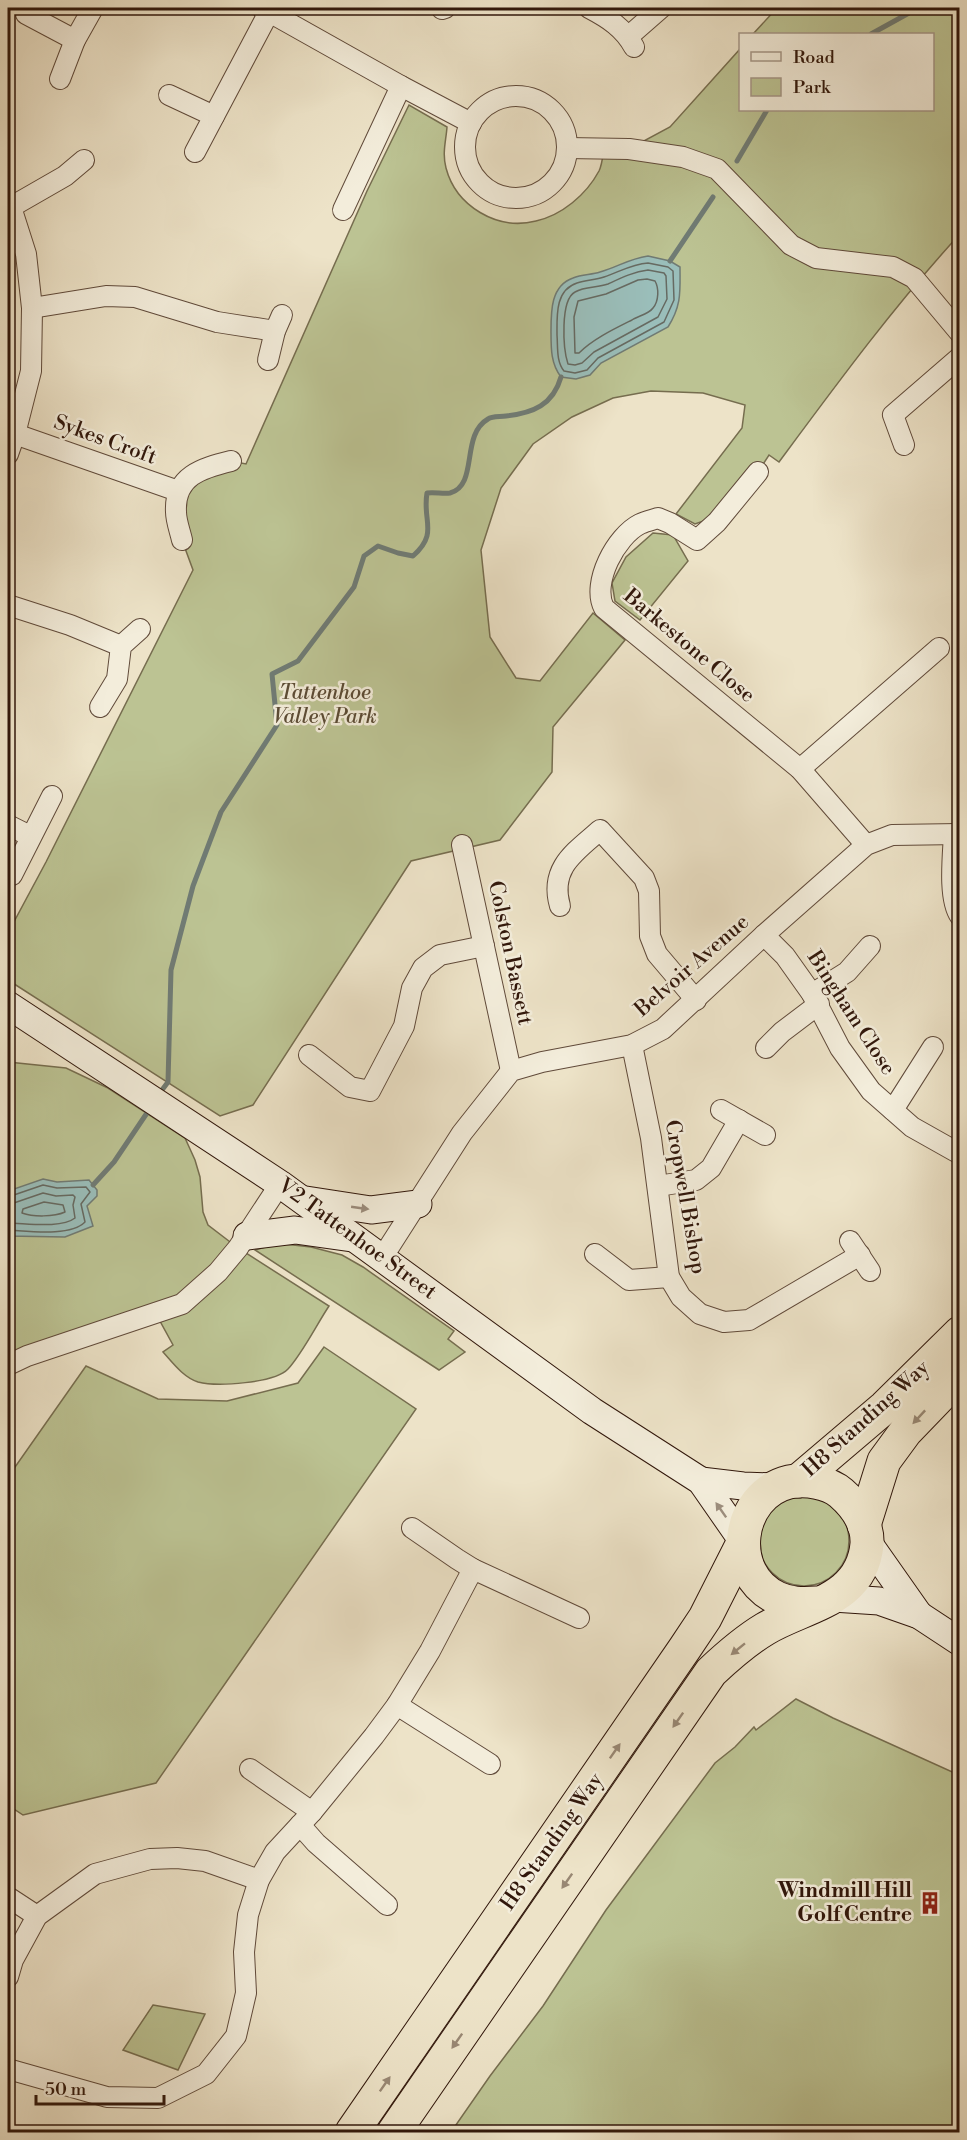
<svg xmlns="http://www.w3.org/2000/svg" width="967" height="2140" font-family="'Libre Bodoni',serif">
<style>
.green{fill:#bcc393;stroke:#766d4f;stroke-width:1.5}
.water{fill:#9abeba;stroke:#707b74;stroke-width:1.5}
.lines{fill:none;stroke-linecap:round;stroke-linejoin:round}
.shore{stroke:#666a62;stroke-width:1.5}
.stream{stroke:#707b74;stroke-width:5}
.street-casing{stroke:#604a3a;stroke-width:22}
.secondary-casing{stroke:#31170b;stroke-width:29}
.highway-casing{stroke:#31170b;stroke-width:35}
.street{stroke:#f3eddb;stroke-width:20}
.secondary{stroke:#f3eddb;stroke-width:27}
.highway{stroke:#ede3c8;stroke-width:33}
.oneway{fill:#9c8d7d}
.oneway2{fill:#988773}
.labels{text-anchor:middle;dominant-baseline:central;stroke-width:5;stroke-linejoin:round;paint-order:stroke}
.street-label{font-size:21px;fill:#31170b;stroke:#f3eddb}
.park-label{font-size:21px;font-style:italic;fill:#5b4b34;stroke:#f3eddb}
.poi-label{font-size:21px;font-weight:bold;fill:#31170b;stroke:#f3eddb;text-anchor:end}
</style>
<rect width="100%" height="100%" fill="#ede3c8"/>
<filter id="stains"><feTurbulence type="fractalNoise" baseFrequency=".00333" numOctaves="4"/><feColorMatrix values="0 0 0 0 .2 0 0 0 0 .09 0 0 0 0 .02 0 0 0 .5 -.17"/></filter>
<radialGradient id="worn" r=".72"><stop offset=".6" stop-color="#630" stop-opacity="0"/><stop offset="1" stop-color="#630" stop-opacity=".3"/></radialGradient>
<!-- green -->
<g class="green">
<path d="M 777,8 L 959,8 L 959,235 C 894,306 836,385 779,462 L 769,455 L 758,472 L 712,518 L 695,524 L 676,514 L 742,428 L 745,405 L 703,393 L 651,391 L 613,398 L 572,417 L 533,444 L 501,488 L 481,550 L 490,637 L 516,678 L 540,681 L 593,613 L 625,640 L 553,727 L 552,772 L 500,840 L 411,861 L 253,1105 L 220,1116 L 8,980 L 8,933 L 46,862 L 193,570 L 182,540 L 178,491 L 231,461 L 246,464 L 367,191 L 409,105 L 447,127 C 446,141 442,153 446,168 C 456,206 497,231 536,221 C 562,215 586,195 599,171 C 602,165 603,155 604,148 L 629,149 L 670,127 L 740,49 L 740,110 L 932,110 L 932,34 L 753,34 Z"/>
<path d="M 653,533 L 673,535 L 688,561 L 640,620 L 615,601 L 612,583 L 626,557 Z"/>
<path d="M 8,1062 L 66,1068 L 108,1088 L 185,1138 L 195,1160 L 200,1177 L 203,1212 L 208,1225 L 238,1248 L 329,1306 C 317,1324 302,1354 288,1369 C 275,1383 217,1387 198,1382 C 183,1377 173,1363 163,1352 L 173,1345 L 156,1314 L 8,1365 Z"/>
<path d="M 284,1244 L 311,1247 L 342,1255 L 363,1267 L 454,1331 L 448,1339 L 465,1352 L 439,1370 L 255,1250 L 269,1246 Z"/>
<path d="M 324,1347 L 416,1409 L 156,1783 L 23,1815 L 8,1805 L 8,1477 L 86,1366 L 158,1399 L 227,1401 L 298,1383 Z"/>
<circle cx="804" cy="1541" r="45"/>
<path d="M 796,1699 L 833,1718 L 959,1775 L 959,2132 L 451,2132 L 490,2076 L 543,2006 L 606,1910 L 715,1763 L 735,1747 L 754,1727 L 756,1730 Z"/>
<path d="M 153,2005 L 205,2014 L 178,2070 L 123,2050 Z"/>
</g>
<!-- water -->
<g class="water">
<path d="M 648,256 L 670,261 L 680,267 C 680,291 682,305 668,327 L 601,363 L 590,375 L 576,379 L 561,377 C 551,364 551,349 551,333 C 551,313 550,286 573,278 C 582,274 591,275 600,272 C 618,267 628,259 648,256 Z"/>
<path d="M 43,1179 L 57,1182 L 89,1180 L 97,1190 L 97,1196 L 87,1206 L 93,1226 L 65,1237 L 8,1236 L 8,1195 L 11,1190 Z"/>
</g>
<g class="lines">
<!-- shore -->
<g class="shore">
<path d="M 648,263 L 668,267 L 673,271 L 674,300 L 664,322 L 598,358 L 587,370 L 575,373 L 564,371 C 556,361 558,347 557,335 C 557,316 555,290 577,283 C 586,280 595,280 604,277 C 619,272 632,264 648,263 Z"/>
<path d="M 648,270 L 664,273 L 666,276 L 667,299 L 658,317 L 594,352 L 582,363 L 575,365 L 568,364 C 563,349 560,300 575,292 C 585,286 597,288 608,284 C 621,278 633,272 648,270 Z"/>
<path d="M 647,279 L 655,281 C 659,288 659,301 653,308 C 649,314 638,316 632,320 C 614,329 593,339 579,353 L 575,353 L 574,317 L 578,301 L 606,294 L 638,280 Z"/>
<path d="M 8,1197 L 43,1185 L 57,1188 L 86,1187 L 90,1192 L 81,1204 L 85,1222 C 70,1237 28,1231 8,1230"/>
<path d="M 44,1202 L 63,1205 L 65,1212 C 54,1217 33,1217 22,1213 L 23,1209 Z"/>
<path d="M 8,1205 L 43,1193 L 56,1196 L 73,1195 L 75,1197 L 73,1205 L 75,1218 C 61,1229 25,1223 8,1223"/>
</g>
<!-- stream -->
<g class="stream">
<path d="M 871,34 L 918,8"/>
<path d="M 737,161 L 767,110"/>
<path d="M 670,261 L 713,197"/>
<path d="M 159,1094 L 168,1082 L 171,970 L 193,886 L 221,812 L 277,725 L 272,674 L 298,661 L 354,587 L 364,556 L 378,546 L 398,553 L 413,556 C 439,533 422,521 427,493 C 435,492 443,494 450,493 C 479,485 460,435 488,419 C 492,416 500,417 506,416 C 533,413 553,405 561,377"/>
<path d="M 93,1185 L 114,1162 L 151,1107"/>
</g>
<!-- street casing -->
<g class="street-casing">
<g id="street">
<path d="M 262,8 L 401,86 L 471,123"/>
<path d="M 589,8 C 608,18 624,28 634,47"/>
<path d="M 442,9 L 445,8"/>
<path d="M 26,14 L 75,40"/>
<path d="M 629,36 L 661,8"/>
<path d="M 60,79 L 75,40 L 93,8"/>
<path d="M 169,95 L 214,116"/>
<circle cx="516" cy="147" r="51"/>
<path d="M 567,148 L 629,149 L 683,157 L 717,169 L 791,245 L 816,258 L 893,267 L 914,278 L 960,333"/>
<path d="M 195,152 L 269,12"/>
<path d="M 8,203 L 11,207 L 26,254 L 32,308 L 31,371 L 15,434 L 8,454"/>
<path d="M 11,207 L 65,176 L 84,160"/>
<path d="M 343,210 L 401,86"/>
<path d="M 32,308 L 106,296 L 135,297 L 217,322 L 275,331"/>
<path d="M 268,360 L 275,331 L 282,315"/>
<path d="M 15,434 L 178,491"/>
<path d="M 904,445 L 893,415 L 960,357"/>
<path d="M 758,472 L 717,522 L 697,540 L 670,523 L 658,518 C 652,520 646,521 640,524 C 616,536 591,583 604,608 L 800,769 L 866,845"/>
<path d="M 182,540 C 180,531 176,521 176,512 C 174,476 202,468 231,461"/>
<path d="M 8,605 L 70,625 L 121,646"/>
<path d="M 100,707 L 117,679 L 121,646 L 140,629"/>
<path d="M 800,769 L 939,648"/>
<path d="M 8,825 L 30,836"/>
<path d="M 954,834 C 953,855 948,899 960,916"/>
<path d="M 462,845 L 511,1071"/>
<path d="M 12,875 L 52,796"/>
<path d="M 560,906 C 549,868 575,852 600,830 L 644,878 L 649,891 L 650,936 L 657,954 L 696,1000"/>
<path d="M 764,935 L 785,956 L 812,994 L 840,1048 L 871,1091 L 912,1127 L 960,1154"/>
<path d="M 812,994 L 847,972 L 870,946"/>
<path d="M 632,1045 L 651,1138 L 669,1277 L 681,1297 L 700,1314 L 724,1322 L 749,1320 L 860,1255"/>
<path d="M 766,1048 L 782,1032 L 819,1004"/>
<path d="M 309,1055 L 350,1087 L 370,1091 L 404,1026 L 412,988 L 423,968 L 440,955 L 484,946"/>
<path d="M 721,1110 L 765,1135"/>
<path d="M 893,1110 L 933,1047"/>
<path d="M 658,1186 L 696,1180 L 711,1168 L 739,1120"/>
<path d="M 850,1241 L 870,1271"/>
<path d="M 595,1254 L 629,1280 L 669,1277"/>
<path d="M 382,1258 L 462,1133 L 511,1071 L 542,1062 L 632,1045 L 663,1029 L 764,935 L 866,845 L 892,835 L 960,834"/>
<path d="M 8,1365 L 27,1356 L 182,1304 L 218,1272 L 238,1248 L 280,1184"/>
<path d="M 412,1528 L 457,1559 L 473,1569"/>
<path d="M 397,1705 L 490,1764"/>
<path d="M 250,1769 L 312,1812"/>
<path d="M 300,1825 L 316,1843 L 387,1905"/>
<path d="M 8,1897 L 37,1916"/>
<path d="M 8,1977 L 13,1960 L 37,1916 L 95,1874 L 150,1859 L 177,1858 L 205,1861 L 259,1880"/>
<path d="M 8,2069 L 107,2097 L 158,2098 L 206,2074 L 236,2036 L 246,1993 L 244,1952 L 248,1915 L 259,1880 L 275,1852 L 312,1812 L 374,1736 L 397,1705 L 430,1651 L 473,1569 L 579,1618"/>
</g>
</g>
<!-- secondary casing -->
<g class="secondary-casing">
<g id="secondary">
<path d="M 8,1005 L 280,1184 L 592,1411 L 701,1481 L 742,1540"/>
<path d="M 306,1200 L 371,1210 L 418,1204"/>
<path d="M 247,1236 L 295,1230 L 352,1238"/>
<path d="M 701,1481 L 743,1486 L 776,1487"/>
<path d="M 867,1541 L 919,1615"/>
<path d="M 833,1598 L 879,1601 L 919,1615 L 960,1642"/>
</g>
</g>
<!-- highway casing -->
<g class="highway-casing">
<g id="highway">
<path d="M 798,1481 L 885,1407 L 960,1333"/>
<path d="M 864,1525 L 884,1461 L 906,1431 L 960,1375"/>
<path d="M 352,2132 L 685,1648 L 705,1618 L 742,1545"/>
<path d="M 394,2132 L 711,1672 C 728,1656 745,1641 765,1629 C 805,1605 862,1601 867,1544 C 868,1524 856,1506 841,1493 C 828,1482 806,1479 789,1482 C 736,1495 726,1574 777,1598 C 790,1604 802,1604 817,1603"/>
</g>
</g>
<!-- street -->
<use href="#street" class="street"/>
<!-- secondary -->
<use href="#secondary" class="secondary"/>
<!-- highway -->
<use href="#highway" class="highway"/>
</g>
<!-- one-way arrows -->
<defs><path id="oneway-solid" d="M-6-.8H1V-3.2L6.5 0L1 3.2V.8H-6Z" transform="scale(1.5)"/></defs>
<g class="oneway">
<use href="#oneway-solid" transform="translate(360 1208) rotate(8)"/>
<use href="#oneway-solid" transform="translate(721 1510) rotate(-125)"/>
</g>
<g class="oneway2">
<use href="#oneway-solid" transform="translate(919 1417) rotate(133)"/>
<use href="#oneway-solid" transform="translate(738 1649) rotate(141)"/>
<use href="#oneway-solid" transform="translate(678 1720) rotate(125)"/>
<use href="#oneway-solid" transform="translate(615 1751) rotate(-55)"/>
<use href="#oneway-solid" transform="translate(567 1881) rotate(125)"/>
<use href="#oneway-solid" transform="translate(457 2041) rotate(125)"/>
<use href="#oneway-solid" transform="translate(385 2084) rotate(-55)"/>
</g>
<!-- icons -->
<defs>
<g id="building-bare" transform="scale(1.8)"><path d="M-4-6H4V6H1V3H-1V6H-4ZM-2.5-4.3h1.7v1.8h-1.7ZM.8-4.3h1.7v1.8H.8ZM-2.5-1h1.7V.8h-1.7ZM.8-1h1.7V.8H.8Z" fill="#8f2418" stroke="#f3eddb" stroke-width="2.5" paint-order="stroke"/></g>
</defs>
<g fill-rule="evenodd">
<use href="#building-bare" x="930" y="1903"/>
</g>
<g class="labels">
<!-- street labels -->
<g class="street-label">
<text transform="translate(105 440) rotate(20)">Sykes Croft</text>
<text transform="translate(689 646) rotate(40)">Barkestone Close</text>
<text transform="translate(510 953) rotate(78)">Colston Bassett</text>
<text transform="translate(692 966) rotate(-41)">Belvoir Avenue</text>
<text transform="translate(851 1013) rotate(57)">Bingham Close</text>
<text transform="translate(685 1197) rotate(80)">Cropwell Bishop</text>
<text transform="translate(357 1239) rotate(36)">V2 Tattenhoe Street</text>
<text transform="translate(866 1419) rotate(-42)">H8 Standing Way</text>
<text transform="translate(552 1842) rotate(-55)">H8 Standing Way</text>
</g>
<!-- park labels -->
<g class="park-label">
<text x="325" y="693">Tattenhoe<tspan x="325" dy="24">Valley Park</tspan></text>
</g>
<!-- poi labels -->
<g class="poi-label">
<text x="912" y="1891">Windmill Hill<tspan x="912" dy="24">Golf Centre</tspan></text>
</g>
</g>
<!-- margin -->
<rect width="967" height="2140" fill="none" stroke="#ede3c8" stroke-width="30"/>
<rect x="9" y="9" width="949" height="2122" fill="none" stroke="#31170b" stroke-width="3"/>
<rect x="15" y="15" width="937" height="2110" fill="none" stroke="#31170b" stroke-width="1.5"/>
<!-- legend -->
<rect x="739" y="33" width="195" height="78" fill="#f3eddb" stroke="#a59788" stroke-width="1.5"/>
<rect x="751" y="52" width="30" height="9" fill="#f3eddb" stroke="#a59788" stroke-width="1.5"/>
<text x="793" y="63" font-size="18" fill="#31170b">Road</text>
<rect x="751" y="78" width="30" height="18" fill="#bcc393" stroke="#a59788" stroke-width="1.5"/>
<text x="793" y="93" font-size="18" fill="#31170b">Park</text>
<!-- scale -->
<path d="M36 2095v9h128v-9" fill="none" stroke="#31170b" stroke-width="3"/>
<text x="45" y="2095" font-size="18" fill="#31170b" stroke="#f3eddb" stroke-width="4.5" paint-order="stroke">50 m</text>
<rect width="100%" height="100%" filter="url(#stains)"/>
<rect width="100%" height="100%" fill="url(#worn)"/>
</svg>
